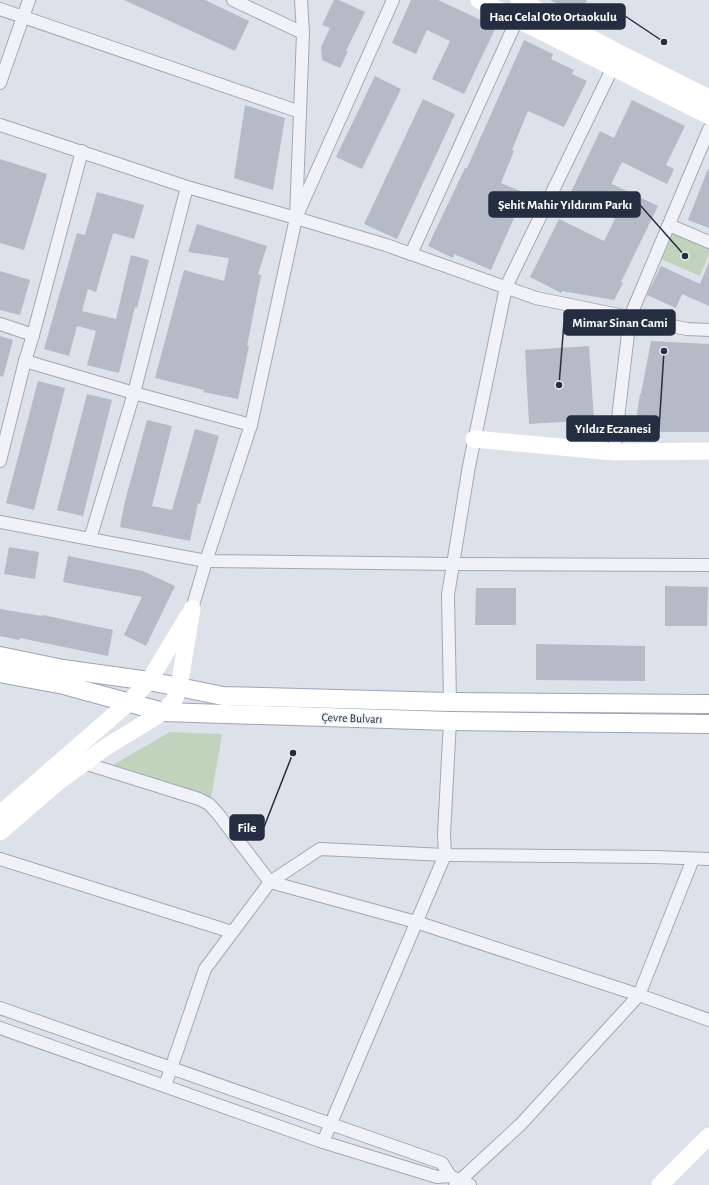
<svg xmlns="http://www.w3.org/2000/svg" width="709" height="1185" font-family="'Alegreya Sans',sans-serif">
<style>
.green{fill:#c2d3bd}
.building{fill:#b4bac6}
.lines{fill:none;stroke-linecap:round;stroke-linejoin:round}
.street-casing{stroke:#a2a8b3;stroke-width:14}
.primary-casing{stroke:#9ba5b5;stroke-width:20}
.street{stroke:#f0f2f7;stroke-width:12}
.secondary{stroke:#fff;stroke-width:17}
.primary{stroke:#fff;stroke-width:18}
.labels{text-anchor:middle;dominant-baseline:central;stroke-width:3;stroke-linejoin:round;paint-order:stroke}
.street-label{font-size:12px;fill:#252e41;stroke:#edf0f6}
.leader{fill:none;stroke:#252e41;stroke-width:1.5}
.callout-dot{fill:#252e41;stroke:#edf0f6;stroke-width:1.5}
.callout{fill:#252e41;stroke:#252e41;stroke-width:1.5}
.callout-label{font-size:13px;text-anchor:middle;font-weight:bold;fill:#fff}
</style>
<rect width="100%" height="100%" fill="#dde1e9"/>
<!-- green -->
<g class="green">
<path d="M 672,232 L 709,248 L 709,254 L 700,276 L 661,259 Z"/>
<path d="M 170,732 L 222,734 L 211,798 L 111,766 Z"/>
</g>
<!-- building -->
<g class="building">
<path d="M 124,0 L 205,0 L 249,21 L 235,51 Z"/>
<path d="M 334,0 L 339,0 L 365,12 L 346,51 L 348,51 L 340,68 L 322,60 L 321,47 L 330,28 L 322,25 Z"/>
<path d="M 411,0 L 438,0 L 496,27 L 464,94 L 432,79 L 450,41 L 427,30 L 416,54 L 392,43 Z"/>
<path d="M 550,0 L 587,0 L 579,15 Z"/>
<path d="M 524,40 L 553,54 L 551,59 L 574,70 L 572,74 L 587,81 L 564,127 L 528,111 L 512,150 L 514,151 L 501,183 L 525,193 L 491,270 L 454,254 L 453,258 L 428,246 L 465,168 L 467,168 Z"/>
<path d="M 375,76 L 401,89 L 362,169 L 336,157 Z"/>
<path d="M 423,99 L 455,114 L 397,239 L 364,224 Z"/>
<path d="M 632,100 L 685,126 L 666,165 L 674,169 L 667,184 L 622,162 L 612,182 L 612,184 L 658,206 L 621,282 L 623,283 L 614,300 L 562,291 L 561,293 L 530,277 L 559,219 L 604,241 L 615,219 L 569,196 L 600,131 L 614,138 Z"/>
<path d="M 245,105 L 285,118 L 273,190 L 234,178 Z"/>
<path d="M 0,159 L 47,174 L 24,250 L 0,243 Z"/>
<path d="M 708,169 L 709,169 L 709,228 L 688,220 Z"/>
<path d="M 97,192 L 144,205 L 134,239 L 113,233 L 96,292 L 88,289 L 82,311 L 116,319 L 131,255 L 149,260 L 137,308 L 135,307 L 119,373 L 87,365 L 96,331 L 77,326 L 69,356 L 44,349 L 77,233 L 85,235 Z"/>
<path d="M 197,224 L 267,246 L 258,274 L 261,275 L 247,346 L 249,346 L 238,399 L 203,392 L 204,390 L 155,378 L 184,270 L 224,281 L 229,258 L 188,252 Z"/>
<path d="M 709,262 L 709,306 L 682,294 L 676,308 L 647,295 L 661,266 L 700,284 Z"/>
<path d="M 0,271 L 30,280 L 20,315 L 0,310 Z"/>
<path d="M 0,336 L 13,340 L 3,377 L 0,376 Z"/>
<path d="M 651,341 L 709,344 L 709,432 L 634,432 L 640,394 L 641,394 Z"/>
<path d="M 589,346 L 594,420 L 529,424 L 525,350 Z"/>
<path d="M 38,381 L 65,388 L 34,510 L 6,503 Z"/>
<path d="M 87,394 L 112,400 L 83,516 L 57,510 Z"/>
<path d="M 147,420 L 172,426 L 152,506 L 172,510 L 195,429 L 219,436 L 200,504 L 198,503 L 190,541 L 120,527 L 125,501 Z"/>
<path d="M 9,547 L 39,552 L 35,579 L 4,574 Z"/>
<path d="M 68,556 L 143,571 L 175,586 L 146,646 L 124,635 L 142,597 L 63,582 Z"/>
<path d="M 665,586 L 708,587 L 707,626 L 665,626 Z"/>
<path d="M 476,588 L 516,588 L 516,625 L 475,625 Z"/>
<path d="M 0,609 L 42,616 L 43,615 L 113,630 L 108,656 L 20,638 L 19,640 L 0,636 Z"/>
<path d="M 536,644 L 645,646 L 645,681 L 536,680 Z"/>
</g>
<g class="lines">
<!-- street casing -->
<g class="street-casing">
<g id="street">
<path d="M 233,0 L 303,33"/>
<path d="M 0,9 L 300,112"/>
<path d="M 0,83 L 29,0"/>
<path d="M 0,125 L 187,187 L 296,218 L 386,245 L 536,298 L 687,329 L 709,330"/>
<path d="M 299,211 L 393,0"/>
<path d="M 669,225 L 709,242"/>
<path d="M 411,254 L 520,13"/>
<path d="M 0,324 L 33,335"/>
<path d="M 25,361 L 134,393 L 251,425"/>
<path d="M 614,452 L 630,317 L 709,129"/>
<path d="M 0,461 L 25,361 L 33,335 L 82,151"/>
<path d="M 0,522 L 206,561 L 453,564 L 709,565"/>
<path d="M 90,539 L 134,393 L 187,187"/>
<path d="M 192,609 L 206,561 L 251,425 L 296,218 L 303,33 L 301,0"/>
<path d="M 450,702 L 448,595 L 469,466 L 506,287 L 613,67"/>
<path d="M 450,721 L 444,834 L 445,855 L 655,857 L 709,859"/>
<path d="M 84,763 L 199,799 L 209,804 L 218,814 L 270,882 L 416,922 L 639,995 L 709,1020"/>
<path d="M 0,859 L 232,932"/>
<path d="M 0,1008 L 442,1163 L 450,1176"/>
<path d="M 0,1028 L 323,1142 L 437,1177 L 450,1176 L 470,1185"/>
<path d="M 165,1086 L 205,969 L 270,882 L 320,849 L 445,855 L 323,1142"/>
<path d="M 455,1185 L 521,1124 L 639,995 L 693,859"/>
</g>
</g>
<!-- primary casing -->
<g class="primary-casing">
<g id="primary">
<path d="M 0,656 L 63,669 L 149,681 L 223,696 L 450,702 L 709,704"/>
<path d="M 0,673 L 64,685 L 163,712 L 450,721 L 709,724"/>
</g>
</g>
<!-- street -->
<use href="#street" class="street"/>
<!-- secondary -->
<g class="secondary">
<path d="M 479,0 L 709,116"/>
<path d="M 519,0 L 621,54 L 709,98"/>
<path d="M 474,439 L 614,452 L 709,451"/>
<path d="M 0,814 L 128,703 L 149,681 L 188,616"/>
<path d="M 0,832 L 58,782 L 106,747 L 163,712 L 174,701 L 179,687 L 192,609"/>
<path d="M 660,1185 L 709,1136"/>
</g>
<!-- primary -->
<use href="#primary" class="primary"/>
</g>
<g class="labels">
<!-- street labels -->
<g class="street-label">
<text transform="translate(352 718) rotate(2)">Çevre Bulvarı</text>
</g>
</g>
<!-- callouts -->
<path class="leader" d="M664 42L625 16M685 256L640 205M559 385L564 322M664 351L659 429M293 753L264 827"/>
<g class="callout-dot">
<circle cx="664" cy="42" r="4"/>
<circle cx="685" cy="256" r="4"/>
<circle cx="559" cy="385" r="4"/>
<circle cx="664" cy="351" r="4"/>
<circle cx="293" cy="753" r="4"/>
</g>
<g class="callout">
<rect x="481" y="4" width="144" height="25" rx="4"/>
<rect x="489" y="192" width="151" height="25" rx="4"/>
<rect x="564" y="310" width="111" height="25" rx="4"/>
<rect x="567" y="416" width="92" height="25" rx="4"/>
<rect x="230" y="815" width="34" height="25" rx="4"/>
</g>
<g class="callout-label">
<text x="553" y="21">Hacı Celal Oto Ortaokulu</text>
<text x="565" y="209">Şehit Mahir Yıldırım Parkı</text>
<text x="620" y="327">Mimar Sinan Cami</text>
<text x="613" y="433">Yıldız Eczanesi</text>
<text x="247" y="832">File</text>
</g>
</svg>
